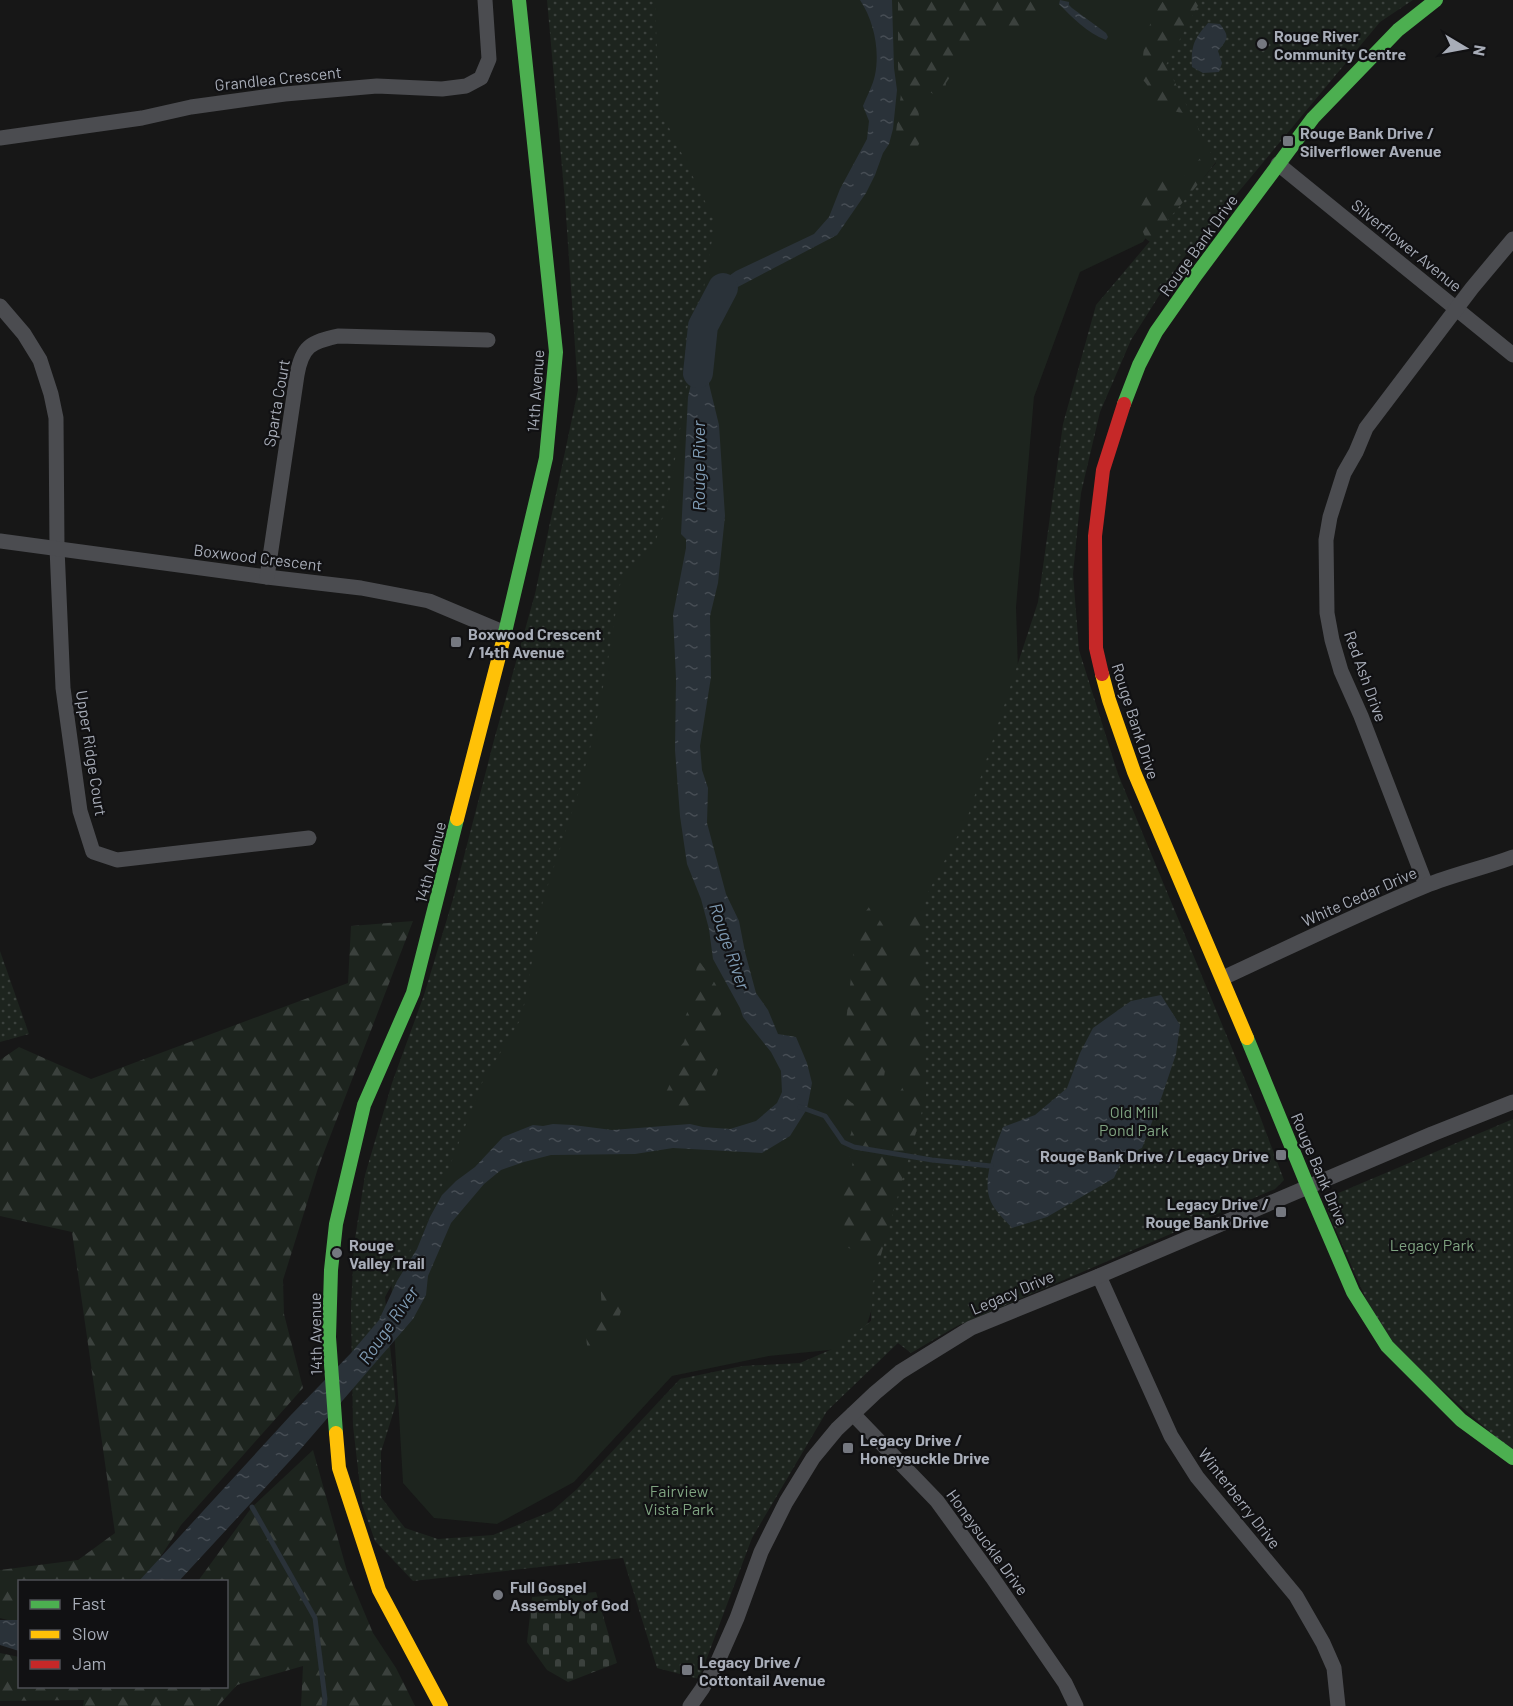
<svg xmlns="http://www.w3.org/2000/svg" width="1513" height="1706" font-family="Barlow,sans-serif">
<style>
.green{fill:#1d241e}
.forest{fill:url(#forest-firs)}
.cemetery{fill:url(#cemetery-stones)}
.park{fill:url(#park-dots)}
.water{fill:url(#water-ripples)}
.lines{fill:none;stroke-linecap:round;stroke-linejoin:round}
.stream{stroke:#2a3239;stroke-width:5}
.river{stroke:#2a3239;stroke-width:30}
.street{stroke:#4b4c50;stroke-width:15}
.fast{stroke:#4caf50;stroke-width:14}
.slow{stroke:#ffc107;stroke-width:14}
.jam{stroke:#c62828;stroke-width:14}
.poi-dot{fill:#757880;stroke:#111113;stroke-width:2}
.labels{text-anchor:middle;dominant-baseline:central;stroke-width:4.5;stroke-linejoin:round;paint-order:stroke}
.poi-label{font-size:16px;font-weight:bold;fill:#a8adb8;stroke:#111113;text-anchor:start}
.street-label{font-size:16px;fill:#a8adb8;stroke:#111113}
.park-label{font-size:16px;fill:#7fa381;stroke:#111113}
.water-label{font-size:18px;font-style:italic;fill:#7f9bb3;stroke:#111113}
</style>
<defs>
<pattern id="forest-firs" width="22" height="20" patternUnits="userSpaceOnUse" patternTransform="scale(1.5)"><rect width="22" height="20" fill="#1d241e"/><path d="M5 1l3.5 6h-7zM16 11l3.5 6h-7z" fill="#3b413d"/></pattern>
<pattern id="cemetery-stones" width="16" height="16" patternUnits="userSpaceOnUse" patternTransform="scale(1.5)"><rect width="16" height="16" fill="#1d241e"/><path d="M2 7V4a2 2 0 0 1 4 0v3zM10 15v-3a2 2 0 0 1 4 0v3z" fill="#3b413d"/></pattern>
<pattern id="park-dots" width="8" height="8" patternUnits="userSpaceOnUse" patternTransform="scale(1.5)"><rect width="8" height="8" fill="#1d241e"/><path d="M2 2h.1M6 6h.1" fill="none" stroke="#3b413d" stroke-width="1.8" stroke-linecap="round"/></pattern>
<pattern id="water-ripples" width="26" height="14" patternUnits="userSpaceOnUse" patternTransform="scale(1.5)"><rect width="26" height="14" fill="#2a3239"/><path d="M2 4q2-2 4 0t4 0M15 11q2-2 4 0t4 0" fill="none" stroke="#464d54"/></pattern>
</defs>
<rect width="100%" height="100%" fill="#171717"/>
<!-- green -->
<path class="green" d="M 598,0 L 1201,0 L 1232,121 L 1143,242 L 1080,272 L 1034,397 L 1016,607 L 1024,850 L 948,1066 L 860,1347 L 769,1356 L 672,1376 L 574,1482 L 497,1524 L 434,1518 L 403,1483 L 390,1262 L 600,534 Z"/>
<!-- forest -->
<g class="forest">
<path d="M 898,0 L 1051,0 C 1045,7 1045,15 1039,23 L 989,32 L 978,39 L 955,60 L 950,77 L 946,83 L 944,98 L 939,102 L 936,95 L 927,91 L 918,108 L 919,116 L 918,128 L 921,139 L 916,151 L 907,159 L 894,147 L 901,94 L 898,67 Z"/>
<path d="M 1164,0 L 1202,0 L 1219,158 L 1153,244 L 1146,239 L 1138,220 L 1141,206 L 1162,168 C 1165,175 1172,177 1179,179 L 1183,177 L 1206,152 L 1209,146 L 1207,141 L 1200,135 L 1196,120 L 1191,111 C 1178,117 1161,105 1148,99 C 1150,90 1149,86 1143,80 C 1141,53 1146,21 1164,0 Z"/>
<path d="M 961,848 L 893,1334 L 837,1349 L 871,1321 L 873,1263 C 866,1253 857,1250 845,1247 L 843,1180 L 851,1169 L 853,1162 L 846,1151 L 853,1126 L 852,1119 L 844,1116 L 842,1104 L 845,1097 L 852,1103 L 872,1110 L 877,1104 L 882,1095 C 915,1106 906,1047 908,1030 C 909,1027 910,1024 911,1021 L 909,936 L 906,918 L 910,905 L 916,903 L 921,896 L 929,898 Z"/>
<path d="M 869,907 C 876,915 884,924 887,934 C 889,943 887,953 887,962 C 889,991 892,1087 873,1107 L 855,1100 L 842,1086 L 838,1078 L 843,1049 L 856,932 L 860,919 Z"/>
<path d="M 413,921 L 318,1168 L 283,1280 L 284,1314 L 303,1388 L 181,1525 L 154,1567 L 139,1581 L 20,1582 L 19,1623 L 0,1618 L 0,1570 L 78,1560 L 115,1533 L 72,1232 L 0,1216 L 0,1060 L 19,1047 L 91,1079 L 348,983 L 351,926 Z"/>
<path d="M 697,959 C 708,972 724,991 722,1010 C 720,1021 715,1022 711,1030 C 703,1044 709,1060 718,1070 L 711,1093 L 682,1109 L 667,1110 L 660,1105 L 678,1067 L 679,1048 L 684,1042 L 686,1035 L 682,1023 C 693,1005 696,980 697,959 Z"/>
<path d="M 608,1285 C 614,1286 622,1288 624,1294 C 626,1298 614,1335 611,1339 C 607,1345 601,1348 596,1352 L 590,1352 C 580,1334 595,1326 600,1311 C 603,1303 600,1294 601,1286 Z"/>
<path d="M 313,1450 L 347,1571 L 373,1633 L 396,1668 L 415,1706 L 301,1706 L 303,1666 L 237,1685 L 218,1706 L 83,1706 L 84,1700 L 0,1701 L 0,1653 L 19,1657 L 20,1686 L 226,1686 L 226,1582 L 198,1581 L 252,1507 Z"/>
</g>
<!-- cemetery -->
<path class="cemetery" d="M 596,1592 L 617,1663 L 568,1682 L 547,1670 L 527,1642 L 532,1597 Z"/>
<!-- park -->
<g class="park">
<path d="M 547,0 L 655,0 L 659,107 L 715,222 L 669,495 L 655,544 L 621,579 L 607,666 L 595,729 L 579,791 L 543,900 L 522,1017 L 482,1083 L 430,1217 L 424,1226 L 385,1297 L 396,1404 L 381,1452 L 381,1497 L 405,1528 L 438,1539 L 493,1535 L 552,1511 L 577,1489 L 680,1379 L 742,1366 L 800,1363 L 837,1347 L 871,1321 L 873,1283 L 926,1097 L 923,902 L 968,816 L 1038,602 L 1063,424 L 1096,305 L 1216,163 L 1166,65 L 1201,0 L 1413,0 L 1380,22 L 1181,261 L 1131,340 L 1100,412 L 1081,493 L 1073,574 L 1079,650 L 1118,774 L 1258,1111 L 1284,1180 L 1275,1189 L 957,1326 L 911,1353 L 898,1343 L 827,1411 L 752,1538 L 699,1679 L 657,1668 L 623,1558 L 413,1581 L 375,1541 L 362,1504 L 353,1426 L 351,1308 L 354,1245 L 365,1175 L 392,1083 L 424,995 L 453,899 L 494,740 L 535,594 L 578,390 L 565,201 Z"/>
<path d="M 0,951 L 29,1034 L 0,1042 Z"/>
<path d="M 1513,1119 L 1513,1452 L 1392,1346 L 1366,1299 L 1328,1212 L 1329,1197 Z"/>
</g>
<!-- water -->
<g class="water">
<path d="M 860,0 L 892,0 L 894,68 L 897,90 L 893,129 L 889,144 L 883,153 L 875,175 L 866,193 L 837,235 L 734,289 L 718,308 L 710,339 L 708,380 L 719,425 L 725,516 L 718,583 L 710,616 L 711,677 L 700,746 L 702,770 L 708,788 L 707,823 L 726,894 L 739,921 L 745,952 L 756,993 L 768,1010 L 778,1034 L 796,1037 L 807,1063 L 812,1083 L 807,1109 L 790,1136 L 762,1153 L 673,1148 L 635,1154 L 551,1155 L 524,1162 L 501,1170 L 484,1184 L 451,1223 L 428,1276 L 426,1295 L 413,1319 L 299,1451 L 179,1581 L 138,1582 L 290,1416 L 351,1353 L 379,1320 L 397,1281 L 417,1249 L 430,1217 L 442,1195 L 456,1181 L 475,1167 L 503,1137 L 533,1125 L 543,1126 L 553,1124 L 573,1125 L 612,1130 L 690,1124 L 703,1127 L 730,1129 L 756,1121 L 777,1103 L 782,1092 L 781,1071 L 771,1052 L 743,1017 L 740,1008 L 713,959 L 709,929 L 701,899 L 687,864 L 680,816 L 675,750 L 676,679 L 673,615 L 686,548 L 686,539 L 681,534 L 688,397 L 713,287 L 736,271 L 814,234 L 829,217 L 840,189 L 867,139 L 869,121 L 863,106 C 867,96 873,85 875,75 C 880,50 874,21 860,0 Z"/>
<path d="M 1060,0 L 1069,2 L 1069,5 L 1072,8 L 1106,33 L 1108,37 L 1106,40 C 1087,33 1072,17 1059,4 Z"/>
<path d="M 1208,23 L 1220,24 C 1230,37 1228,39 1218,51 L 1222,63 L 1219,72 L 1203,73 L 1192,67 C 1191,45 1194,39 1208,23 Z"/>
<path d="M 1161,995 L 1180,1025 L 1176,1054 L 1162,1096 L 1142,1148 L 1124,1156 L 1114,1178 L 1047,1217 L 1012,1228 C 1005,1220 995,1211 991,1202 C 981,1181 995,1148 1003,1127 L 1035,1115 L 1067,1088 L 1080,1053 L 1093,1028 L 1131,1001 Z"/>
<path d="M 0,1620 L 19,1620 L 19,1651 L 0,1645 Z"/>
</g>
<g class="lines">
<!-- stream -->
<g class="stream">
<path d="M 800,1107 L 825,1116 L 843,1142 L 854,1147 L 932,1160 L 991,1166"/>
<path d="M 252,1507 L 315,1618 L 325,1699 L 324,1706"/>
</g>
<!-- river -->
<path class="river" d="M 698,373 L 703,326 L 723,288"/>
<!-- street -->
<g class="street">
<path d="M 0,138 L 142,118 L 191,107 L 285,94 L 377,86 L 442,89 L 466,86 L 481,78 L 489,59 L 485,0"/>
<path d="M 1278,164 L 1513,355"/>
<path d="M 0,306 L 24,334 L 40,360 L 51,394 L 56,418 L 57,548 L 63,688 L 80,811 L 93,852 L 117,860 L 309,838"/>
<path d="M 0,541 L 267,577 L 361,588 L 429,601 L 505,633"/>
<path d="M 267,577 L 297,375 C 302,346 311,342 338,336 L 488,340"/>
<path d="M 1426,885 L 1361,716 L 1341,671 L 1332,640 L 1327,613 L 1326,540 L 1330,517 L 1344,473 L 1356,452 L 1366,428 L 1472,288 L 1513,239"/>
<path d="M 1223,978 C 1290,947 1357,914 1425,886 C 1454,874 1484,868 1513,857"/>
<path d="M 1099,1276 L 1171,1436 L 1197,1477 L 1296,1596 L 1323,1643 L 1334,1668 L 1338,1706"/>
<path d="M 853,1414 L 937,1501 L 992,1577 L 1065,1683 L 1076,1706"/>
<path d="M 690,1706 L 702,1689 L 718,1661 L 737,1618 L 761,1552 L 786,1502 L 813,1458 L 837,1429 L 875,1393 L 900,1372 L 971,1328 L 1099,1276 L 1432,1134 L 1513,1102"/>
</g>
<!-- fast -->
<g class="fast">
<path d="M 1124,404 L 1139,365 L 1156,332 L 1196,275 L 1313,118 L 1398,30 L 1436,0"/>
<path d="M 503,641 L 546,458 L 556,352 L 519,0"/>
<path d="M 1247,1038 L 1308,1187 L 1353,1292 L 1387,1346 L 1461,1420 L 1513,1458"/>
<path d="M 336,1433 L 329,1337 L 331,1270 L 336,1224 L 364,1105 L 413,993 L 457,819"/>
</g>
<!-- slow -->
<g class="slow">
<path d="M 1102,674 L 1109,700 L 1134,772 L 1247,1038"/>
<path d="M 457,819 L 503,641"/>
<path d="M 336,1433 L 339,1468 L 379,1590 L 441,1706"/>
</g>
<!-- jam -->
<path class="jam" d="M 1102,674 L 1096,648 L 1095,536 L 1103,470 L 1124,404"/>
</g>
<!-- markers -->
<g class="poi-dot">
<circle cx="1262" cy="44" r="6"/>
<rect x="1282" y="135" width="12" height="12" rx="3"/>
<rect x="450" y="636" width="12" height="12" rx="3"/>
<rect x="1275" y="1149" width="12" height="12" rx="3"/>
<rect x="1275" y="1206" width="12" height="12" rx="3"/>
<circle cx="337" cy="1253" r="6"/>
<rect x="842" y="1442" width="12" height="12" rx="3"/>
<circle cx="498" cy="1595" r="6"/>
<rect x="681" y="1664" width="12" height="12" rx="3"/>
</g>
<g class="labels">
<!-- poi labels -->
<g class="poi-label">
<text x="1274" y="35">Rouge River<tspan x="1274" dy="18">Community Centre</tspan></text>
<text x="1300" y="132">Rouge Bank Drive /<tspan x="1300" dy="18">Silverflower Avenue</tspan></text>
<text x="468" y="633">Boxwood Crescent<tspan x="468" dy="18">/ 14th Avenue</tspan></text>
<text x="1269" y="1155" text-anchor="end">Rouge Bank Drive / Legacy Drive</text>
<text x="1269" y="1203" text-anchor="end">Legacy Drive /<tspan x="1269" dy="18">Rouge Bank Drive</tspan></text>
<text x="349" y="1244">Rouge<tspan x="349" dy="18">Valley Trail</tspan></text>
<text x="860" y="1439">Legacy Drive /<tspan x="860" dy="18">Honeysuckle Drive</tspan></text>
<text x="510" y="1586">Full Gospel<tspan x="510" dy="18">Assembly of God</tspan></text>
<text x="699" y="1661">Legacy Drive /<tspan x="699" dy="18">Cottontail Avenue</tspan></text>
</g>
<!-- street labels -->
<g class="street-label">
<text transform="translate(278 78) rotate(-6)">Grandlea Crescent</text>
<text transform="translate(1198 245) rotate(-54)">Rouge Bank Drive</text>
<text transform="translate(1407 245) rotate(39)">Silverflower Avenue</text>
<text transform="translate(535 391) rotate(-86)">14th Avenue</text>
<text transform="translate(276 403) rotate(-80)">Sparta Court</text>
<text transform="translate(258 557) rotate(7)">Boxwood Crescent</text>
<text transform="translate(1366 676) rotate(70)">Red Ash Drive</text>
<text transform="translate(1136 721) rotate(72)">Rouge Bank Drive</text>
<text transform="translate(92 753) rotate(81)">Upper Ridge Court</text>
<text transform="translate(430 862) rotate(-76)">14th Avenue</text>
<text transform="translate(1359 896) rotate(-24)">White Cedar Drive</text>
<text transform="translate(1320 1169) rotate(67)">Rouge Bank Drive</text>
<text transform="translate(1012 1292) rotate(-23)">Legacy Drive</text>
<text transform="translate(315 1334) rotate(-91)">14th Avenue</text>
<text transform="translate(1240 1498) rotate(52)">Winterberry Drive</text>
<text transform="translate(988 1542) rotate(54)">Honeysuckle Drive</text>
</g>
<!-- park labels -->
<g class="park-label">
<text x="1134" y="1111">Old Mill<tspan x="1134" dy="18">Pond Park</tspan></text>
<text x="1432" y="1244">Legacy Park</text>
<text x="679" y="1490">Fairview<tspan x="679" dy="18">Vista Park</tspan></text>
</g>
<!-- water labels -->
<g class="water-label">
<text transform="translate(698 466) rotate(-90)">Rouge River</text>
<text transform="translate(730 946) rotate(71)">Rouge River</text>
<text transform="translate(388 1325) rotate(-55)">Rouge River</text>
</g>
</g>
<!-- legend -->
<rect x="18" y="1580" width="210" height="108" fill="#111113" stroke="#4d4f55" stroke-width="1.5"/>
<rect x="30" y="1600" width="30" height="9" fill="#4caf50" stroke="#4d4f55" stroke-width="1.5"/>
<text x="72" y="1610" font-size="18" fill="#a8adb8">Fast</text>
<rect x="30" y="1630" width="30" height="9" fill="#ffc107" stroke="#4d4f55" stroke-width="1.5"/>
<text x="72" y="1640" font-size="18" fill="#a8adb8">Slow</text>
<rect x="30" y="1660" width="30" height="9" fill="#c62828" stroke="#4d4f55" stroke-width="1.5"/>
<text x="72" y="1670" font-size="18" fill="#a8adb8">Jam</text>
<!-- north arrow -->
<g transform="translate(1465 48) rotate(100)" stroke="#111113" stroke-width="4.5" paint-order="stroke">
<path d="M0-4.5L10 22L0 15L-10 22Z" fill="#a8adb8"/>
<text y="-9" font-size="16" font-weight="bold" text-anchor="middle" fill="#a8adb8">N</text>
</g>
</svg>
